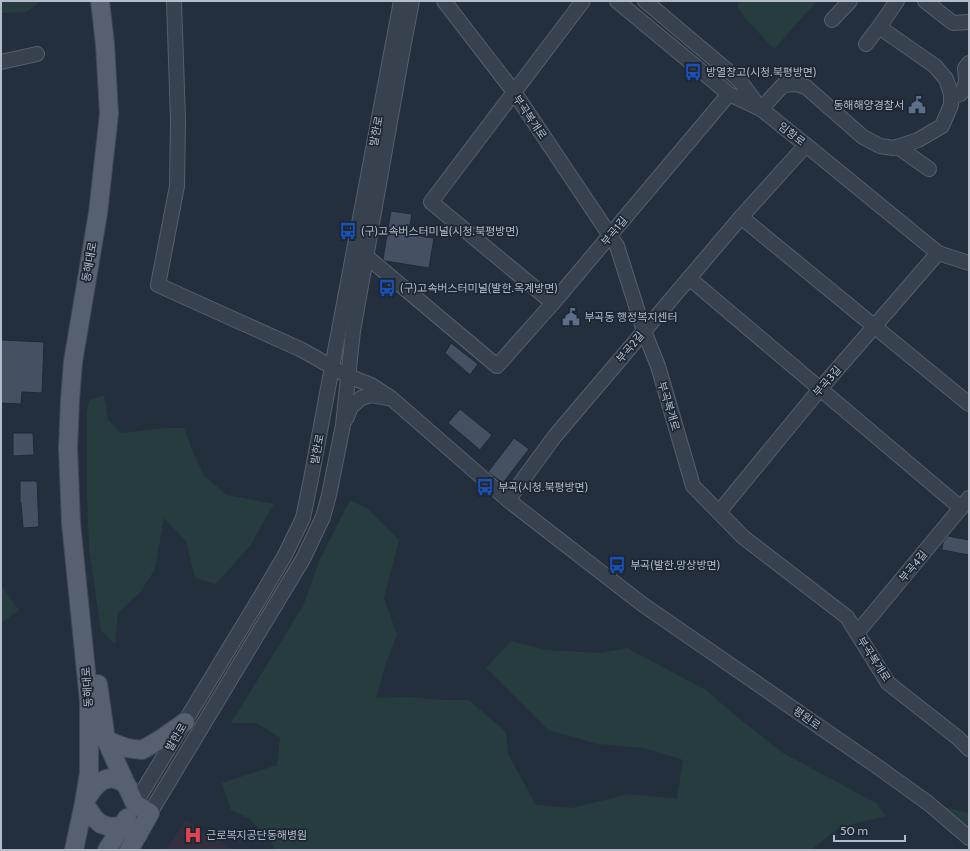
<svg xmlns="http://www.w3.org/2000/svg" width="970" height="851" font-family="Cabin,'Noto Sans KR',sans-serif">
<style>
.medical{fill:#32303f}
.green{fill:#263c3f}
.building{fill:#455162;stroke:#1f2835}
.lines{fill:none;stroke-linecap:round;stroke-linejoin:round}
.minor-casing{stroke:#565f6c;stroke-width:16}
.major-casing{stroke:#414a57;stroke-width:20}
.minor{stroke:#38414e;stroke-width:14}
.major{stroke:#56606e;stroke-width:18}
.labels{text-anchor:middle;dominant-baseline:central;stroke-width:3.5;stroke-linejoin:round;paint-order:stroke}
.poi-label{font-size:11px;fill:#b4bcc9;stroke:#1d2633;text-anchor:start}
.street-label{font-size:11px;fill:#b4bcc9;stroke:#1d2633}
</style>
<rect width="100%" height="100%" fill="#242f3e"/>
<!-- medical -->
<path class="medical" d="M 186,820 L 232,850 L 166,850 Z"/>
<!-- green -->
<g class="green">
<path d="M 1,1 L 41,1 L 26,12 L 1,13 Z"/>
<path d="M 739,1 L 817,1 L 774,49 L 748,21 L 737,7 Z"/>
<path d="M 104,395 L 108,420 L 121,433 L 164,428 L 184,428 L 195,457 L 204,476 L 227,495 L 274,504 L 250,546 L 216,584 L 195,578 L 186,541 L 164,518 L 155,569 L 141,591 L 118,613 L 115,644 L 101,631 L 89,548 L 87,495 L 87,412 L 89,401 Z"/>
<path d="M 350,500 L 369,510 L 399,540 L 384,598 L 397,635 L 385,666 L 376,698 L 409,697 L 442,700 L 469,700 L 506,732 L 508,754 L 536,805 L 572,808 L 629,794 L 677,799 L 683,760 L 644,748 L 598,744 L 548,730 L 486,668 L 511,641 L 546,650 L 601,653 L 627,648 L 706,690 L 736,716 L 783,753 L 876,803 L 886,816 L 840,827 L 811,850 L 275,850 L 268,837 L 248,818 L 231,810 L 222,783 L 277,765 L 280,738 L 257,723 L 231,723 L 303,606 L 320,559 Z"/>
<path d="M 1,585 L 19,610 L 1,623 Z"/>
<path d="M 928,803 L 969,813 L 969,838 Z"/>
</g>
<!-- building -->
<g class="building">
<path d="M 391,211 L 412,214 L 408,234 L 434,238 L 429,268 L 385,261 L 383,259 Z"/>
<path d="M 1,340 L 44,342 L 42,393 L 22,392 L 21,404 L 1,403 Z"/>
<path d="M 451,343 L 478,364 L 470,375 L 445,353 Z"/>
<path d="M 460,409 L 492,435 L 480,450 L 448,423 Z"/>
<path d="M 13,433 L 33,433 L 34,455 L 13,456 Z"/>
<path d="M 514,438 L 529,449 L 503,483 L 488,472 Z"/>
<path d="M 20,481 L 37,481 L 39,527 L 23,528 L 21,503 L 20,503 Z"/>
<path d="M 948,536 L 969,540 L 969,555 L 942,550 L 943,542 Z"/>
</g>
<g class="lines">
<!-- minor casing -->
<g class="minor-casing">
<g id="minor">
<path d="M 174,1 L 178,120 L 177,186 L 158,285 L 302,350 L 348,376 L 371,385 L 391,398 L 508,500 L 642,604 L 875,765 L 928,803 L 969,838"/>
<path d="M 444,1 L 514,92 L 617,246 L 644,331 L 658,366 L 693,486 L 743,537 L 847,617 L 888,683 L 958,738 L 969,749"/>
<path d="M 617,1 L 729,94 L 761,109 L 806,145 L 938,253 L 969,263"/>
<path d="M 645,1 L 740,81 L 760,108"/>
<path d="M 925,1 L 953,23 L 969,22"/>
<path d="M 832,20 L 850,1"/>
<path d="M 866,44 L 879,27 L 897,1"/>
<path d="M 1,62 L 37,54"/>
<path d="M 951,97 L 960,94 L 963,91 L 966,81 L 965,68 L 969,63"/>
<path d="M 761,109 L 783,85 L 796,84 L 806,87 L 863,137 L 880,146 L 894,148 L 918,140 L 942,126 L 951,105 L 951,94 L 946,79 L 935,66 L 879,27"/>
<path d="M 898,147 L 929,169"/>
<path d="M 741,217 L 969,404"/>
<path d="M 366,256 L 497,366 L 553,303 L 729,94"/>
<path d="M 689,278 L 961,508"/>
<path d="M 553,303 L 431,202 L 583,1"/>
<path d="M 346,419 L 351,407 L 361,398 L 371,395 L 387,398"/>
<path d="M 508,500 L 555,436 L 741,217 L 806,145"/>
<path d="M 719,512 L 820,389 L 938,253"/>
<path d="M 857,633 L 969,498"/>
<path d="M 135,804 L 261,596 L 285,555 L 303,518 L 311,479 L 332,367 L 401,1"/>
<path d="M 150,813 L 303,559 L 323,517 L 329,495 L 343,425 L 353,331 L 403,48 L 412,1"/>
</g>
</g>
<!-- major casing -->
<g class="major-casing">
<g id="major">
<path d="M 98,684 L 106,740 L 135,804 L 150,813 L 129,850"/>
<path d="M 106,740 L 127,748 L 142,750 L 161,739 L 185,722"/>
<path d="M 128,787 C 125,784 122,781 118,780 C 102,773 91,791 84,803 L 95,819 L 101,824 L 110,827 L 122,826 L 138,835"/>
<path d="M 74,850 L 84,803 L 89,773 L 89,701 L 71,523 L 68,448 L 70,400 L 73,362 L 98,213 L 109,114 L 105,44 L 100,1"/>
<path d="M 107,850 L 127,818"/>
</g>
</g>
<!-- minor -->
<use href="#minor" class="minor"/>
<!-- major -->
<use href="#major" class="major"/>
</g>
<!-- icons -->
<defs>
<g id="bus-bare" transform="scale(1.38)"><path d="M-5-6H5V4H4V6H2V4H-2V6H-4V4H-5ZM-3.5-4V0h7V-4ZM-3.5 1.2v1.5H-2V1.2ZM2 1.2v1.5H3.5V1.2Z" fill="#1a4fb4" stroke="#1d2633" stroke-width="2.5" paint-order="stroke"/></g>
<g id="civic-bare" transform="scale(1.38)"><path d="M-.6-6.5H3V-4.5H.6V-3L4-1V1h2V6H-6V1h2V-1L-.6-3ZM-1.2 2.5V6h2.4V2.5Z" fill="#5c6f8a" stroke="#1d2633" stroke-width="2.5" paint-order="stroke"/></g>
<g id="hospital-bare" transform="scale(1.38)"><path d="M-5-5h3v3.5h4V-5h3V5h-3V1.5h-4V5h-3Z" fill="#e0444e" stroke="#1d2633" stroke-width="2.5" paint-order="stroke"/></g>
</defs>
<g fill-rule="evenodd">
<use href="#bus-bare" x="693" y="72"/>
<use href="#civic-bare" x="917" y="105"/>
<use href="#bus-bare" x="348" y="231"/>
<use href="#bus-bare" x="387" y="288"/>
<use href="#civic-bare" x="571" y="317"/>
<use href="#bus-bare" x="485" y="487"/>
<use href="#bus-bare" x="617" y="565"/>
<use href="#hospital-bare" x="193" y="835"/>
</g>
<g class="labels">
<!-- poi labels -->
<g class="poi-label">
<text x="706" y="72">방열창고(시청.북평방면)</text>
<text x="904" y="105" text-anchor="end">동해해양경찰서</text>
<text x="361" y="231">(구)고속버스터미널(시청.북평방면)</text>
<text x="400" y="288">(구)고속버스터미널(발한.옥계방면)</text>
<text x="584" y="317">부곡동 행정복지센터</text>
<text x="498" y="487">부곡(시청.북평방면)</text>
<text x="630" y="565">부곡(발한.망상방면)</text>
<text x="206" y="835">근로복지공단동해병원</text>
</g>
<!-- street labels -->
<g class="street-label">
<text transform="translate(530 117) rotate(56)">부곡복개로</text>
<text transform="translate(376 131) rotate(-79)">발한로</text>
<text transform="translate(792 134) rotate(38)">임항로</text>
<text transform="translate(614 231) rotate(-50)">부곡1길</text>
<text transform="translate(89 262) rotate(-80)">동해대로</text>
<text transform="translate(630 347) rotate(-50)">부곡2길</text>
<text transform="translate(827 381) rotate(-49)">부곡3길</text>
<text transform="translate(669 406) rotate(73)">부곡복개로</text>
<text transform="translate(317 449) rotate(-79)">발한로</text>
<text transform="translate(913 566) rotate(-50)">부곡4길</text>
<text transform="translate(874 659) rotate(57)">부곡복개로</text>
<text transform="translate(87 687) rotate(-94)">동해대로</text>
<text transform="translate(807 718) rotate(35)">평원로</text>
<text transform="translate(176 737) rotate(-59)">발한로</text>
</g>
</g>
<!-- border -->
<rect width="970" height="851" fill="none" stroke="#b4bcc9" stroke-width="4"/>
<!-- scale -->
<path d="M834 835v6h71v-6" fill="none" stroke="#b4bcc9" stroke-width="2"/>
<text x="840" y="835" font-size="12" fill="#b4bcc9" stroke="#1d2633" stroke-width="3" paint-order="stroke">50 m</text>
</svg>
